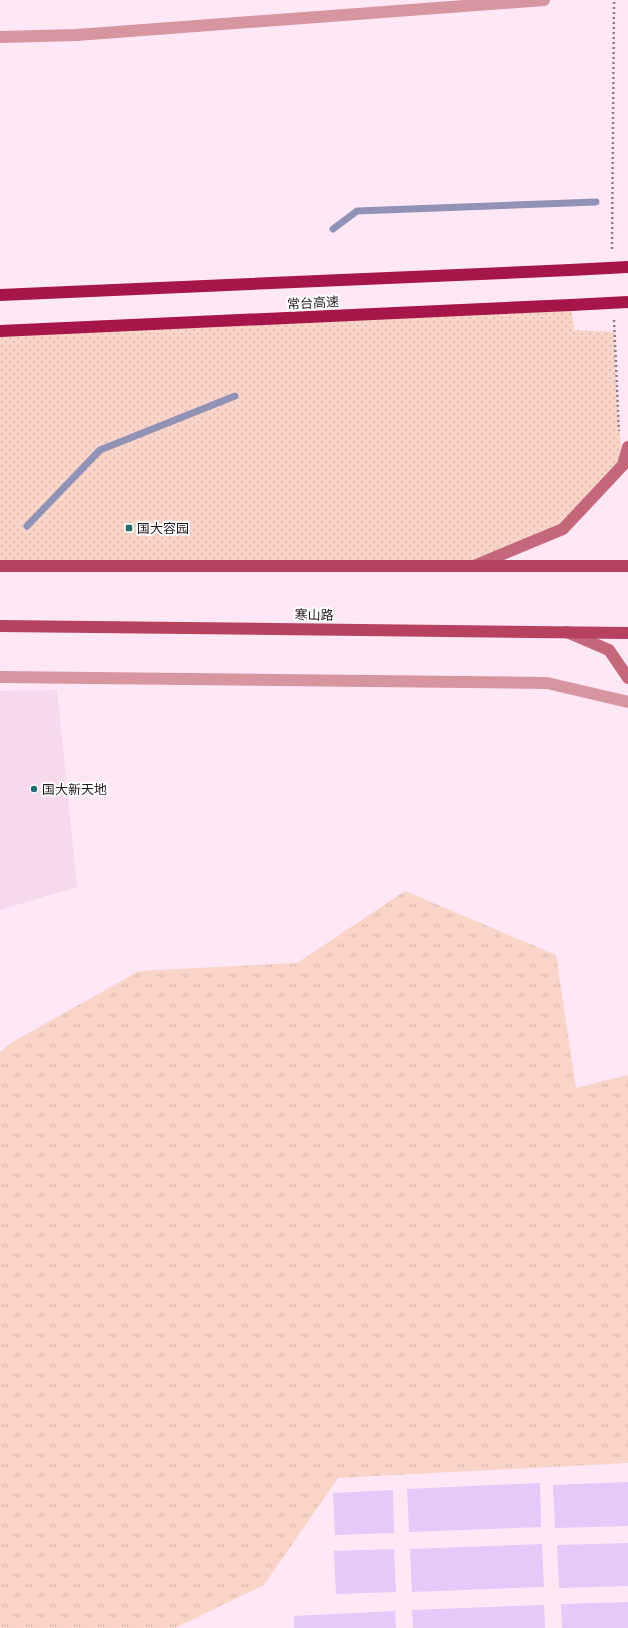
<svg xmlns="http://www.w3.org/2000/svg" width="628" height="1628" font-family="Raleway,'Noto Sans SC',sans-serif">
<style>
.built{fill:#f7d9ec}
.grass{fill:url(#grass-dots)}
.park{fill:url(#park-tufts)}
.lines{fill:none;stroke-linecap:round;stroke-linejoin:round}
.stream{stroke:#9192b6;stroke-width:7}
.building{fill:#e4c9f9}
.path{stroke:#8b7b85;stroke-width:2.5;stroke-dasharray:2 3;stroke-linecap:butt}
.service{stroke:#d795a0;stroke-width:12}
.secondary{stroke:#c5677a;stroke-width:12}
.primary{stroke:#b6425f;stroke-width:12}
.motorway{stroke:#a71648;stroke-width:12}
.motorway-bridge{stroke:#a71648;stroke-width:12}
.poi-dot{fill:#216d6d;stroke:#fff;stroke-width:1.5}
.labels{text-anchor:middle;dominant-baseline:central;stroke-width:4;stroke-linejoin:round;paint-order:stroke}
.street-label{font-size:13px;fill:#221a1f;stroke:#fff}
.poi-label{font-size:13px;fill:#221a1f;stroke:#fff;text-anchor:start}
</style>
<defs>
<pattern id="grass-dots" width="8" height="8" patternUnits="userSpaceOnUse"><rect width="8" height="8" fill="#fad4c8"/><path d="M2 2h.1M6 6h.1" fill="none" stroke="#d6b5ab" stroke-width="1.8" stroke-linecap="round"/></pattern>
<pattern id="park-tufts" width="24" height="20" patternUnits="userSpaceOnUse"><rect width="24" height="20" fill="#fad4c8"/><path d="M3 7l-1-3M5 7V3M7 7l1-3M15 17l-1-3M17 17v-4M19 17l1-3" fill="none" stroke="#d6b5ab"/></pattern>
</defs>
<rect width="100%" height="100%" fill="#ffe7f6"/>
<!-- built -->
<path class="built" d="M 57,690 L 77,887 L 0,910 L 0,691 Z"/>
<!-- grass -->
<path class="grass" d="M 571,305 L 574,330 L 614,332 L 618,415 L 623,465 L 563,529 L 474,566 L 0,566 L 0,331 Z"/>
<!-- park -->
<path class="park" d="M 405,891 L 556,955 L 576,1088 L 628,1075 L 628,1463 L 338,1478 L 264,1585 L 175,1628 L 0,1628 L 0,1052 L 11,1043 L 139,971 L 297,963 Z"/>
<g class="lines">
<!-- stream -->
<g class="stream">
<path d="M 333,229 L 357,211 L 596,202"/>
<path d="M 27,526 L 100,450 L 235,396"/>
</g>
</g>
<!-- building -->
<g class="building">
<path d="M 628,1482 L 628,1526 L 555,1528 L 553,1485 Z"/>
<path d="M 540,1483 L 541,1527 L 409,1532 L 407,1489 Z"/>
<path d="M 393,1490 L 394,1533 L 335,1535 L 333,1493 Z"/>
<path d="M 628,1543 L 628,1586 L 559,1588 L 557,1545 Z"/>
<path d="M 542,1544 L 544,1587 L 412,1592 L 410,1549 Z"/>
<path d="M 394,1549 L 396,1592 L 336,1594 L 334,1551 Z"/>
<path d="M 628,1602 L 628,1628 L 562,1628 L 561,1604 Z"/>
<path d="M 544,1605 L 545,1628 L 413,1628 L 412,1610 Z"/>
<path d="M 395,1611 L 396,1628 L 294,1628 L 294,1616 Z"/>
</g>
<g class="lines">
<!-- path -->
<g class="path">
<path d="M 612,249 L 614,0"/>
<path d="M 614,320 L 619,431"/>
</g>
<!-- service -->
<g class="service">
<path d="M 0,37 L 77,35 L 544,0"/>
<path d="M 0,677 L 547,683 L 628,702"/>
</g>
<!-- secondary -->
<g class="secondary">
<path d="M 474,566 L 563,529 L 623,465 L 628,447"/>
<path d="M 567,632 L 609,650 L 628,678"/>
</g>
<!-- primary -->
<g class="primary">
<path d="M 0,566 L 628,566"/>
<path d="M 0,626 L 628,633"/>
</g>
<!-- motorway -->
<g class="motorway">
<path d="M 0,295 L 570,270"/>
<path d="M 0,331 L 571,305"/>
</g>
<!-- motorway-bridge -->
<g class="motorway-bridge">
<path d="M 570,270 L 628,267"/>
<path d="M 571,305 L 628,302"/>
</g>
</g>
<!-- markers -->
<g class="poi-dot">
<rect x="125" y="524" width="8" height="8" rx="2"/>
<circle cx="34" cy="789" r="4"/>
</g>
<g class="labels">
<!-- street labels -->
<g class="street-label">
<text transform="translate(313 303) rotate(-3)">常台高速</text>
<text transform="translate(314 615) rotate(1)">寒山路</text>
</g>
<!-- poi labels -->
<g class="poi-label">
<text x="137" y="528">国大容园</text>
<text x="42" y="789">国大新天地</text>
</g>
</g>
</svg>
